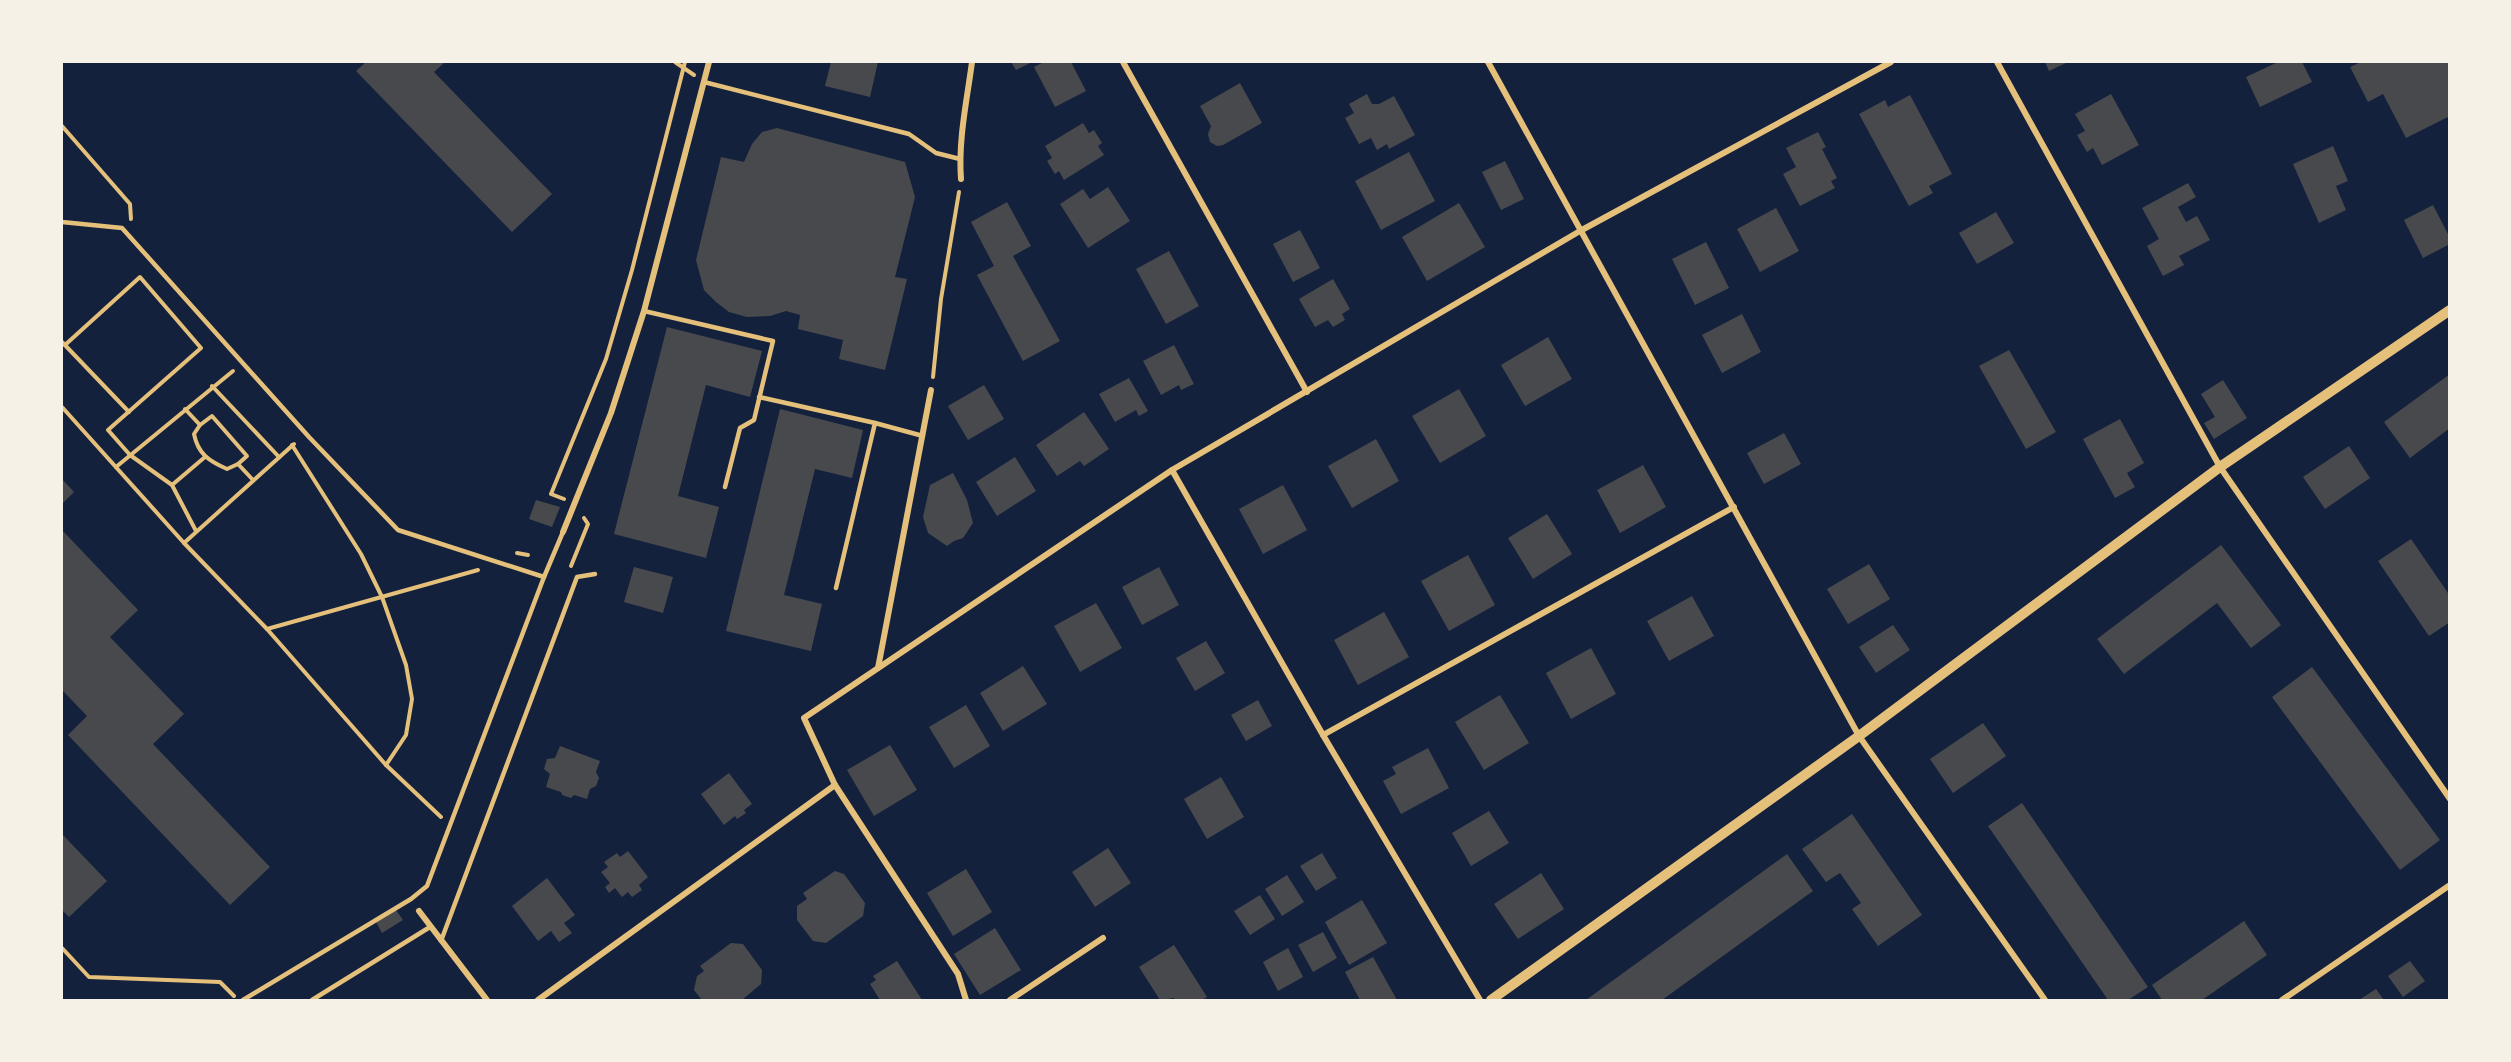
<svg xmlns="http://www.w3.org/2000/svg" width="2511" height="1062" font-family="Inter,sans-serif">
<style>
.building{fill:#48494c}
.lines{fill:none;stroke-linecap:round;stroke-linejoin:round}
.path{stroke:#e5c07b;stroke-width:4}
.service{stroke:#e5c07b;stroke-width:4.5}
.minor{stroke:#e5c07b;stroke-width:6}
.tertiary{stroke:#e5c07b;stroke-width:10}
</style>
<rect width="100%" height="100%" fill="#14213d"/>
<!-- building -->
<g class="building">
<path d="M 366,62 L 445,62 L 434,72 L 552,194 L 512,232 L 356,71 Z"/>
<path d="M 831,62 L 878,62 L 870,97 L 825,86 Z"/>
<path d="M 1011,62 L 1032,62 L 1016,70 Z"/>
<path d="M 1044,62 L 1071,62 L 1086,91 L 1055,107 L 1034,67 Z"/>
<path d="M 2045,62 L 2068,62 L 2049,71 Z"/>
<path d="M 2278,62 L 2302,62 L 2312,82 L 2260,107 L 2246,77 Z"/>
<path d="M 2361,62 L 2450,62 L 2450,116 L 2406,138 L 2383,94 L 2368,102 L 2350,67 Z"/>
<path d="M 1240,83 L 1262,123 L 1223,145 L 1217,146 L 1210,142 L 1208,134 L 1211,126 L 1200,106 Z"/>
<path d="M 1367,94 L 1372,104 L 1379,104 L 1394,96 L 1415,135 L 1389,149 L 1387,144 L 1377,150 L 1371,138 L 1359,144 L 1345,118 L 1354,113 L 1349,104 Z"/>
<path d="M 2111,94 L 2139,145 L 2102,165 L 2093,148 L 2087,152 L 2077,135 L 2085,131 L 2075,114 Z"/>
<path d="M 1910,95 L 1952,174 L 1929,186 L 1933,193 L 1909,206 L 1859,114 L 1885,100 L 1888,107 Z"/>
<path d="M 1083,123 L 1089,133 L 1094,130 L 1102,143 L 1098,146 L 1104,155 L 1064,180 L 1059,171 L 1055,174 L 1047,161 L 1052,158 L 1045,146 Z"/>
<path d="M 777,128 L 905,162 L 915,197 L 895,277 L 907,279 L 885,370 L 839,359 L 843,340 L 798,329 L 800,315 L 786,311 L 770,316 L 747,317 L 729,312 L 716,302 L 704,290 L 696,260 L 721,157 L 744,162 L 752,144 L 762,132 Z"/>
<path d="M 1818,132 L 1826,147 L 1822,149 L 1837,178 L 1831,181 L 1835,188 L 1800,206 L 1783,174 L 1796,167 L 1786,148 Z"/>
<path d="M 2333,146 L 2348,181 L 2336,186 L 2346,210 L 2319,223 L 2293,164 Z"/>
<path d="M 1409,152 L 1435,201 L 1381,230 L 1355,181 Z"/>
<path d="M 1505,161 L 1524,199 L 1501,210 L 1482,172 Z"/>
<path d="M 2188,183 L 2196,197 L 2178,207 L 2186,222 L 2197,216 L 2210,240 L 2179,256 L 2184,265 L 2163,276 L 2147,246 L 2159,239 L 2142,208 Z"/>
<path d="M 1108,187 L 1130,221 L 1088,248 L 1060,204 L 1083,189 L 1090,199 Z"/>
<path d="M 1007,202 L 1031,246 L 1013,256 L 1060,341 L 1023,361 L 977,275 L 994,266 L 971,222 Z"/>
<path d="M 1459,203 L 1485,247 L 1427,281 L 1402,237 Z"/>
<path d="M 2433,205 L 2450,238 L 2450,244 L 2423,258 L 2404,220 Z"/>
<path d="M 1776,208 L 1799,251 L 1760,272 L 1737,229 Z"/>
<path d="M 1996,212 L 2014,243 L 1977,264 L 1959,233 Z"/>
<path d="M 1300,230 L 1320,268 L 1293,282 L 1273,244 Z"/>
<path d="M 1706,242 L 1729,288 L 1695,305 L 1672,259 Z"/>
<path d="M 1169,251 L 1199,306 L 1166,324 L 1136,269 Z"/>
<path d="M 1333,279 L 1350,309 L 1342,314 L 1345,320 L 1333,327 L 1328,320 L 1315,327 L 1299,299 Z"/>
<path d="M 1742,314 L 1761,352 L 1722,373 L 1702,335 Z"/>
<path d="M 667,327 L 762,351 L 750,397 L 706,385 L 678,496 L 719,507 L 706,558 L 614,534 Z"/>
<path d="M 1548,337 L 1572,379 L 1525,406 L 1501,365 Z"/>
<path d="M 1174,345 L 1194,384 L 1181,390 L 1179,385 L 1161,395 L 1143,361 Z"/>
<path d="M 2009,350 L 2056,432 L 2026,449 L 1979,366 Z"/>
<path d="M 2450,374 L 2450,428 L 2410,458 L 2384,422 Z"/>
<path d="M 1129,378 L 1148,411 L 1139,416 L 1136,410 L 1115,422 L 1099,394 Z"/>
<path d="M 2223,380 L 2247,418 L 2214,439 L 2204,423 L 2215,417 L 2201,394 Z"/>
<path d="M 984,385 L 1004,419 L 968,440 L 948,406 Z"/>
<path d="M 1459,389 L 1486,436 L 1440,463 L 1412,416 Z"/>
<path d="M 780,409 L 863,430 L 852,478 L 815,469 L 784,595 L 822,604 L 811,651 L 726,631 Z"/>
<path d="M 1084,412 L 1109,449 L 1084,466 L 1080,461 L 1057,476 L 1036,445 Z"/>
<path d="M 2120,419 L 2144,463 L 2127,473 L 2135,487 L 2115,498 L 2083,439 Z"/>
<path d="M 1784,433 L 1801,464 L 1764,484 L 1747,453 Z"/>
<path d="M 1376,439 L 1399,481 L 1352,508 L 1328,466 Z"/>
<path d="M 2349,446 L 2370,478 L 2325,509 L 2303,477 Z"/>
<path d="M 1015,457 L 1036,491 L 997,516 L 976,482 Z"/>
<path d="M 1643,465 L 1666,507 L 1620,533 L 1597,490 Z"/>
<path d="M 953,473 L 967,500 L 973,523 L 963,538 L 954,541 L 947,546 L 928,533 L 923,517 L 930,485 Z"/>
<path d="M 62,479 L 74,492 L 62,504 Z"/>
<path d="M 1283,485 L 1307,530 L 1263,554 L 1239,509 Z"/>
<path d="M 536,500 L 560,507 L 552,527 L 529,519 Z"/>
<path d="M 1547,514 L 1572,554 L 1533,579 L 1508,538 Z"/>
<path d="M 62,530 L 138,610 L 110,637 L 184,714 L 153,744 L 270,867 L 230,905 L 68,735 L 87,716 L 63,691 L 62,692 Z"/>
<path d="M 2411,539 L 2450,596 L 2450,622 L 2429,636 L 2378,561 Z"/>
<path d="M 2221,545 L 2281,625 L 2251,648 L 2217,603 L 2124,674 L 2097,639 Z"/>
<path d="M 1468,555 L 1495,605 L 1449,631 L 1421,581 Z"/>
<path d="M 1869,564 L 1890,599 L 1848,624 L 1827,589 Z"/>
<path d="M 634,567 L 673,577 L 663,613 L 624,602 Z"/>
<path d="M 1159,567 L 1179,605 L 1142,625 L 1122,587 Z"/>
<path d="M 1692,596 L 1714,636 L 1669,661 L 1647,621 Z"/>
<path d="M 1096,603 L 1122,648 L 1080,672 L 1054,626 Z"/>
<path d="M 1384,612 L 1409,657 L 1358,685 L 1334,640 Z"/>
<path d="M 1893,625 L 1910,650 L 1876,673 L 1859,647 Z"/>
<path d="M 1206,641 L 1225,673 L 1195,691 L 1176,658 Z"/>
<path d="M 1591,648 L 1616,694 L 1571,719 L 1546,673 Z"/>
<path d="M 1023,666 L 1047,704 L 1003,731 L 980,693 Z"/>
<path d="M 2312,667 L 2440,840 L 2400,870 L 2272,697 Z"/>
<path d="M 1500,695 L 1529,743 L 1484,770 L 1455,722 Z"/>
<path d="M 1258,700 L 1272,726 L 1246,741 L 1231,715 Z"/>
<path d="M 966,705 L 990,746 L 954,768 L 929,727 Z"/>
<path d="M 1983,723 L 2006,756 L 1953,793 L 1930,759 Z"/>
<path d="M 890,745 L 917,790 L 874,816 L 847,770 Z"/>
<path d="M 560,746 L 600,761 L 596,772 L 599,778 L 596,786 L 590,789 L 587,799 L 574,795 L 571,798 L 562,795 L 561,792 L 546,787 L 550,774 L 544,769 L 547,759 L 555,758 Z"/>
<path d="M 1428,748 L 1449,788 L 1401,814 L 1383,781 L 1396,774 L 1392,767 Z"/>
<path d="M 729,773 L 752,804 L 744,810 L 746,813 L 737,819 L 735,816 L 724,825 L 701,794 Z"/>
<path d="M 1221,777 L 1244,817 L 1207,839 L 1184,799 Z"/>
<path d="M 2022,803 L 2148,987 L 2128,1000 L 2108,1000 L 1988,826 Z"/>
<path d="M 1489,811 L 1509,843 L 1471,866 L 1452,833 Z"/>
<path d="M 1852,814 L 1922,915 L 1878,946 L 1852,909 L 1861,903 L 1840,873 L 1826,882 L 1802,849 Z"/>
<path d="M 62,834 L 107,881 L 69,917 L 62,910 Z"/>
<path d="M 1108,848 L 1131,883 L 1095,907 L 1072,872 Z"/>
<path d="M 628,851 L 648,877 L 639,885 L 642,890 L 632,897 L 628,892 L 622,897 L 615,888 L 609,893 L 605,887 L 610,883 L 601,872 L 608,867 L 604,862 L 617,853 L 620,857 Z"/>
<path d="M 1322,853 L 1337,878 L 1316,891 L 1300,866 Z"/>
<path d="M 1787,854 L 1813,891 L 1662,1000 L 1586,1000 Z"/>
<path d="M 966,869 L 992,912 L 953,936 L 927,893 Z"/>
<path d="M 835,871 L 844,874 L 865,903 L 863,916 L 826,943 L 813,941 L 797,920 L 797,906 L 807,899 L 803,893 Z"/>
<path d="M 1541,873 L 1564,909 L 1518,939 L 1494,904 Z"/>
<path d="M 1287,875 L 1304,902 L 1282,916 L 1265,889 Z"/>
<path d="M 547,878 L 575,915 L 564,923 L 572,933 L 559,942 L 551,931 L 538,941 L 512,906 Z"/>
<path d="M 1260,895 L 1275,919 L 1250,935 L 1234,911 Z"/>
<path d="M 1362,900 L 1387,943 L 1349,965 L 1325,922 Z"/>
<path d="M 396,910 L 403,920 L 382,933 L 376,922 Z"/>
<path d="M 2244,921 L 2267,955 L 2202,1000 L 2162,1000 L 2152,985 Z"/>
<path d="M 995,928 L 1021,970 L 980,995 L 954,954 Z"/>
<path d="M 1323,932 L 1337,958 L 1313,972 L 1298,945 Z"/>
<path d="M 731,943 L 743,944 L 762,970 L 761,984 L 742,1000 L 702,1000 L 694,990 L 697,976 L 704,971 L 700,966 Z"/>
<path d="M 1174,945 L 1207,997 L 1202,1000 L 1175,1000 L 1174,998 L 1160,1000 L 1139,967 Z"/>
<path d="M 1288,948 L 1303,977 L 1278,991 L 1263,962 Z"/>
<path d="M 1373,957 L 1397,1000 L 1360,1000 L 1345,972 Z"/>
<path d="M 897,961 L 922,1000 L 880,1000 L 870,984 L 876,980 L 873,976 Z"/>
<path d="M 2410,961 L 2425,981 L 2403,997 L 2388,976 Z"/>
<path d="M 2376,989 L 2384,1000 L 2359,1000 Z"/>
</g>
<g class="lines">
<!-- path -->
<g class="path">
<path d="M 675,62 L 694,75"/>
<path d="M 62,126 L 130,204 L 131,219"/>
<path d="M 62,342 L 129,412"/>
<path d="M 65,345 L 140,277 L 201,348 L 108,430 L 130,455 L 172,485 L 196,531"/>
<path d="M 933,377 L 941,299 L 959,192"/>
<path d="M 212,386 L 279,457"/>
<path d="M 62,407 L 184,543 L 267,629 L 386,765 L 441,817"/>
<path d="M 185,409 L 200,425 L 212,416 L 247,456 L 238,464 L 253,480"/>
<path d="M 200,425 L 194,434 C 198,454 209,461 227,469 L 238,464"/>
<path d="M 292,445 L 361,554 L 382,597 L 406,665 L 412,699 L 406,735 L 386,765"/>
<path d="M 116,467 L 233,371"/>
<path d="M 172,485 L 205,457"/>
<path d="M 564,499 L 551,494 L 606,359 L 632,270 L 685,62"/>
<path d="M 184,543 L 294,444"/>
<path d="M 517,553 L 528,555"/>
<path d="M 571,566 L 588,524 L 584,518"/>
<path d="M 267,629 L 478,570"/>
<path d="M 62,948 L 89,977 L 220,982 L 234,996"/>
</g>
<!-- service -->
<g class="service">
<path d="M 704,82 L 909,134 L 936,153 L 960,159"/>
<path d="M 62,222 L 122,228 L 309,437 L 398,530 L 544,577 L 427,886 L 411,899 L 243,1000"/>
<path d="M 644,311 L 773,341 L 754,420 L 740,428 L 725,487"/>
<path d="M 759,397 L 875,423 L 836,588"/>
<path d="M 875,423 L 923,436"/>
<path d="M 544,577 L 563,532"/>
<path d="M 441,941 L 577,577 L 595,574"/>
<path d="M 312,1000 L 430,927"/>
</g>
<!-- minor -->
<g class="minor">
<path d="M 1123,62 L 1307,392"/>
<path d="M 1488,62 L 1859,736 L 2045,1000"/>
<path d="M 1997,62 L 2220,467 L 2450,799"/>
<path d="M 961,179 C 958,140 967,100 972,62"/>
<path d="M 1172,470 L 1323,735 L 1480,1000"/>
<path d="M 563,532 L 611,413 L 644,311 L 709,62"/>
<path d="M 878,668 L 931,390"/>
<path d="M 1323,735 L 1734,507"/>
<path d="M 419,911 L 487,1000"/>
<path d="M 538,1000 L 835,785"/>
<path d="M 966,1000 L 958,974 L 835,785 L 804,718 L 1172,470 L 1580,231 L 1891,62"/>
<path d="M 1010,1000 L 1103,938"/>
<path d="M 2282,1000 L 2450,885"/>
</g>
<!-- tertiary -->
<path class="tertiary" d="M 1491,1000 L 1859,736 L 2220,467 L 2450,310"/>
</g>
<!-- border -->
<rect width="2511" height="1062" fill="none" stroke="#f6f1e7" stroke-width="126"/>
</svg>
